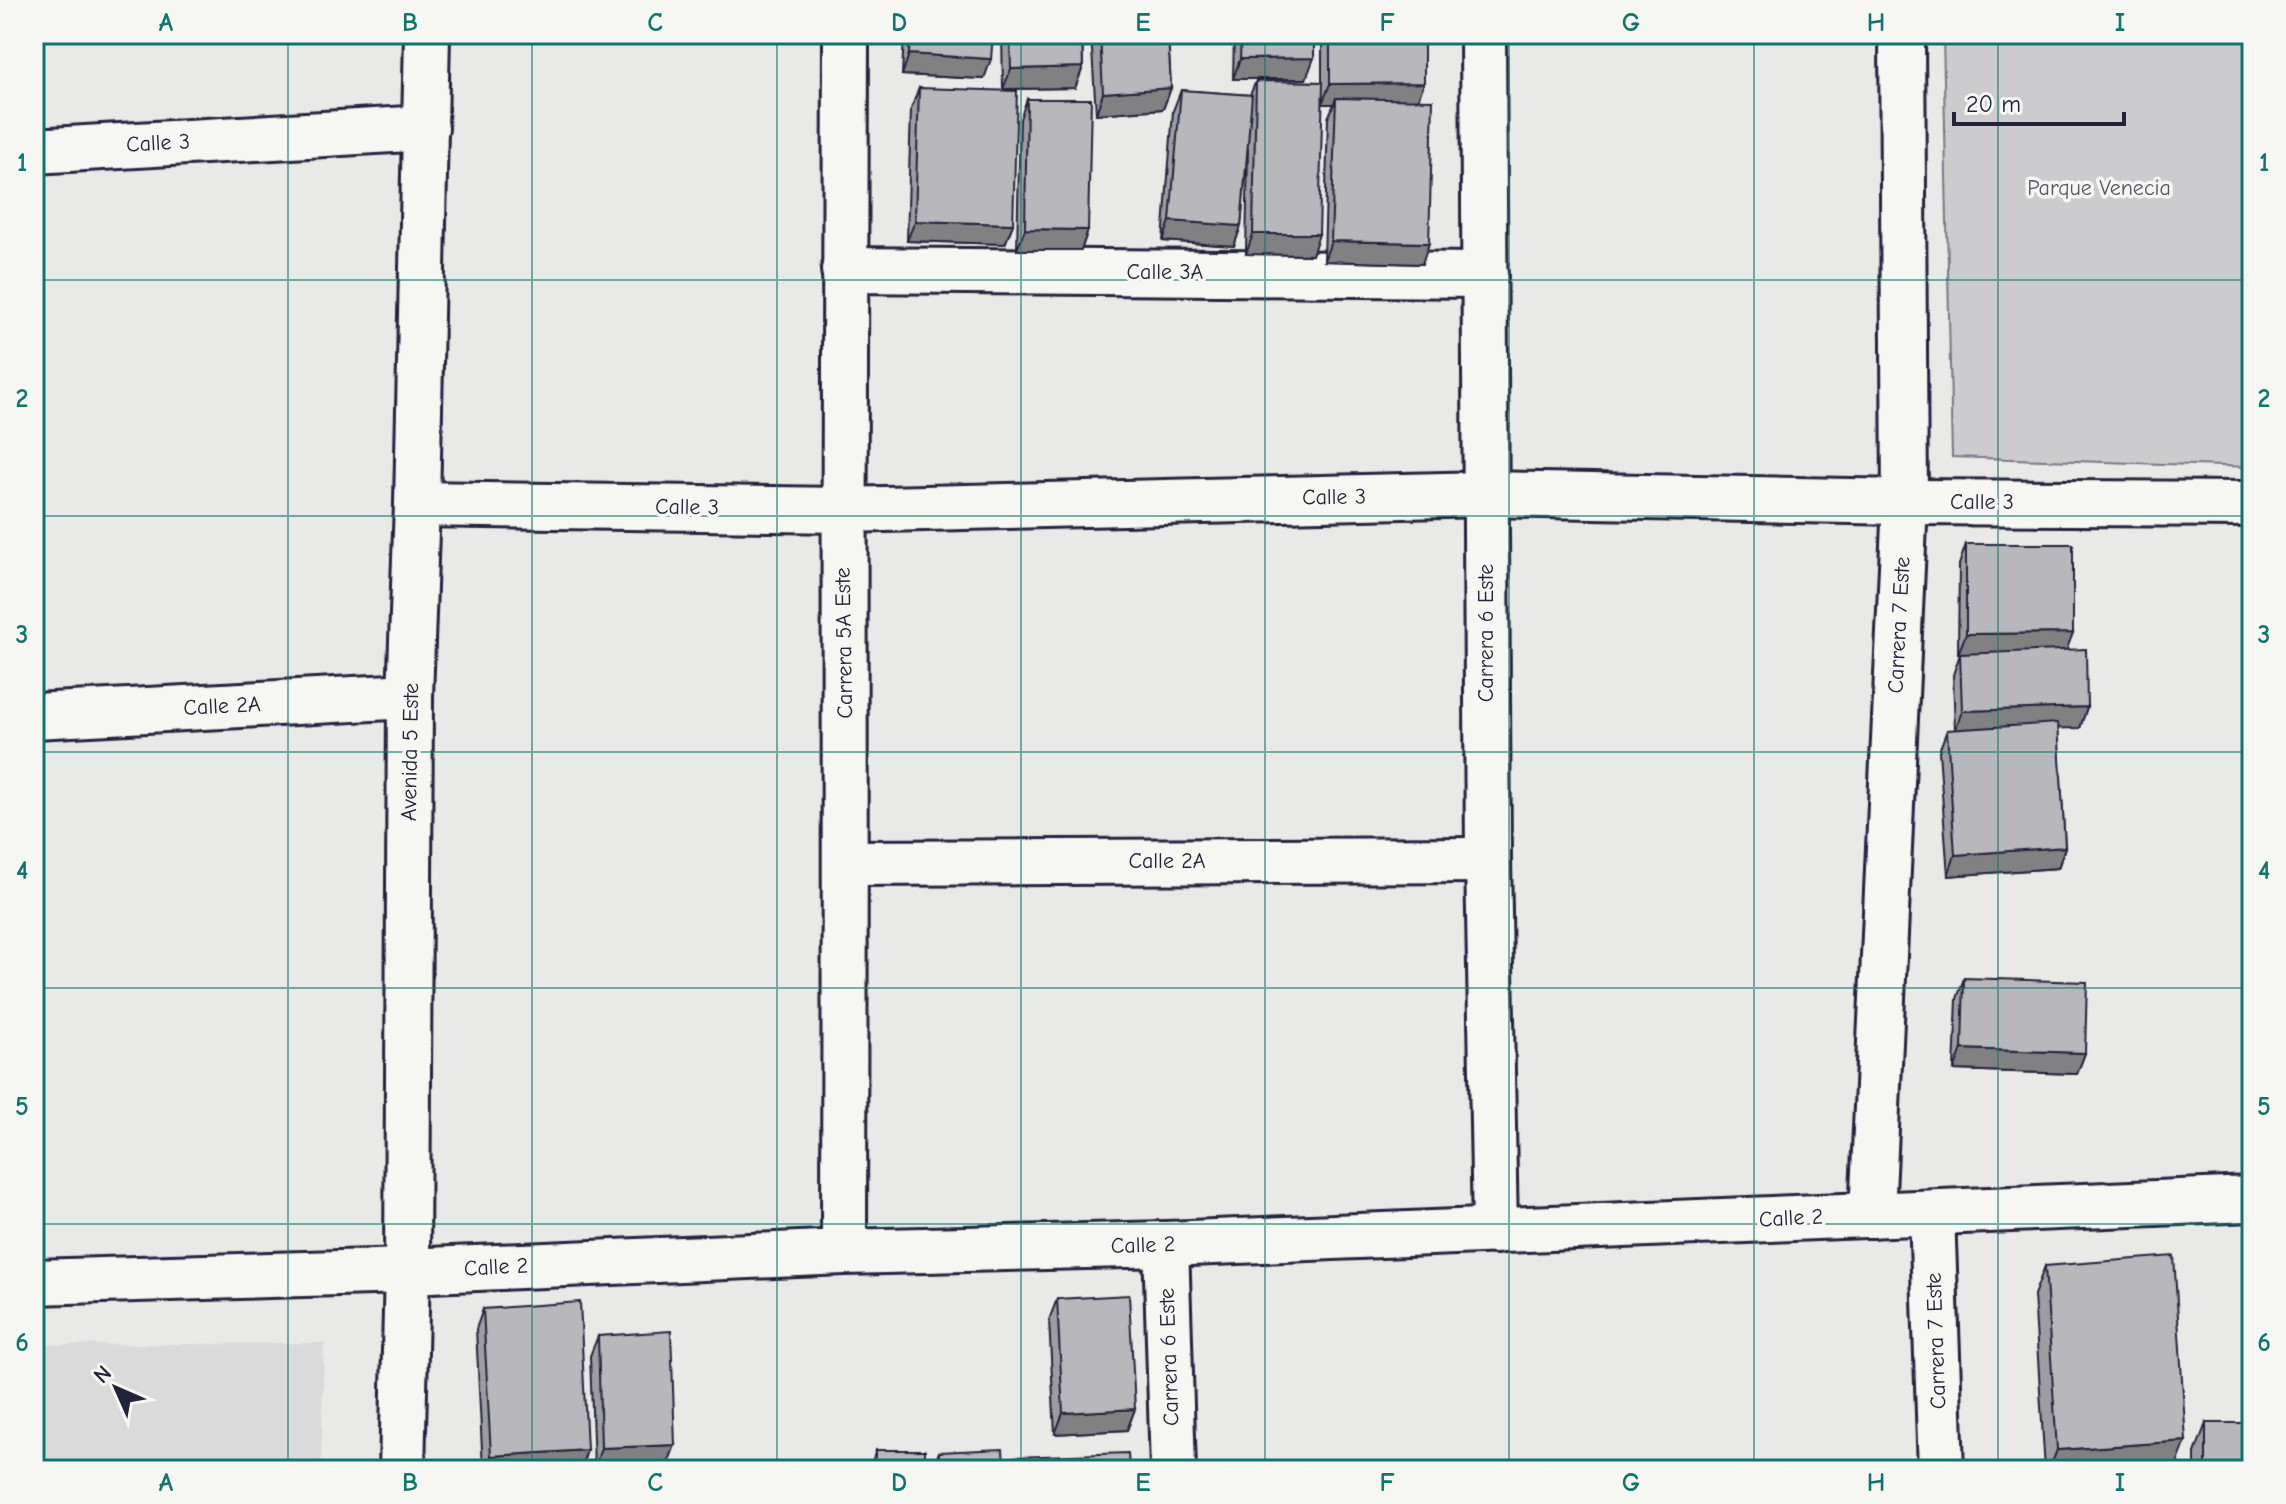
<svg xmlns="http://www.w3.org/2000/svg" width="2286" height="1504" font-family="'Comic Neue',sans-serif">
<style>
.built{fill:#dadada}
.green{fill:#ccccce;stroke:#777784;stroke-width:2}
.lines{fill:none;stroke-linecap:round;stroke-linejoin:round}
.minor-casing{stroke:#22223b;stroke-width:50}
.major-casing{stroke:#22223b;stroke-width:50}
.minor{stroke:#f6f6f2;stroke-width:44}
.major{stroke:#f6f6f2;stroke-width:44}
.wall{fill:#9e9ea2;stroke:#22223b;stroke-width:2}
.shaded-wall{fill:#818184;stroke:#22223b;stroke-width:2}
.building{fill:#b8b8bc;stroke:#22223b;stroke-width:2}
.grid{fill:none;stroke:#0f766e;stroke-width:2;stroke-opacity:0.55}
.labels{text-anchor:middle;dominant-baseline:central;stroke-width:7;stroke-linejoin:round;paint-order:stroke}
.street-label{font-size:22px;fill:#22223b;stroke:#f6f6f2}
.park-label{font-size:22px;fill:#555567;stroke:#f6f6f2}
.neatline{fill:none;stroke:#0f766e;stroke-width:3}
.grid-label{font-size:26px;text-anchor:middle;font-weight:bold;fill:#0f766e}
</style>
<rect width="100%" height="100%" fill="#e9e9e7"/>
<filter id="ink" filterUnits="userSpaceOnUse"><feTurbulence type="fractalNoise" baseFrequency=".0125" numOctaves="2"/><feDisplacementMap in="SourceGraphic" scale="16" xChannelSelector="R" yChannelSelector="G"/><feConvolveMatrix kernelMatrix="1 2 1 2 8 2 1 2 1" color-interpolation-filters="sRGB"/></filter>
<g filter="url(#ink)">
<!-- built -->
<path class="built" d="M 324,1343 L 321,1470 L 34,1470 L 34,1345 Z"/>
<!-- green -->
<path class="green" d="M 1943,34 L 2252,34 L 2252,467 L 1952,457 Z"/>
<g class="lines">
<!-- minor casing -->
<g class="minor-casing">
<g id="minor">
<path d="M 1483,34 L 1488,860 L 1495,1231"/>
<path d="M 34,151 L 426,128"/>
<path d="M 844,270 L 1485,275"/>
<path d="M 417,504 L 843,510 L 1485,494 L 1905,502 L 2252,504"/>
<path d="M 34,716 L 410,696"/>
<path d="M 846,863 L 1488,860"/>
<path d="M 1932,1213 L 1941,1470"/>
<path d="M 1872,1215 L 1905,502 L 1902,34"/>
<path d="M 1166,1244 L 1173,1470"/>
<path d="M 844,1252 C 846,846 843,440 846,34"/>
<path d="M 34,1282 L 407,1271 L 844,1252 L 1166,1244 L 2252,1199"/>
</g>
</g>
<!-- major casing -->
<g class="major-casing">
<path id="major" d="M 402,1470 L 407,1271 L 410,696 L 417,504 L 427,34"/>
</g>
<!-- minor -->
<use href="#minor" class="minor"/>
<!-- major -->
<use href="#major" class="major"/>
</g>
<!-- wall -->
<g class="wall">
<path d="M 904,34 L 993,34 L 984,79 L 902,75 Z"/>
<path d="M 1002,34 L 1082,34 L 1083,67 L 1075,88 L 1003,89 Z"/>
<path d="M 1091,34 L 1168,34 L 1171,88 L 1163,109 L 1096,114 Z"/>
<path d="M 1234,34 L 1314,34 L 1306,79 L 1233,79 Z"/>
<path d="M 1322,34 L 1424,34 L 1418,100 L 1429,243 L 1422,264 L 1324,261 L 1328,118 L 1334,104 L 1322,104 L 1312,255 L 1246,254 L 1248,148 L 1241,226 L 1234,246 L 1163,241 L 1173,111 L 1181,90 L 1250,95 L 1256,81 L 1322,82 Z"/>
<path d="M 919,88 L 1013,224 L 1005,244 L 907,241 L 911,109 Z"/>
<path d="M 1027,99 L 1088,230 L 1081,250 L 1017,250 L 1020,119 Z"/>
<path d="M 1966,544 L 2067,650 L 2087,707 L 2080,728 L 2058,728 L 2065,847 L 2058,868 L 1948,876 L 1939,751 L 1947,730 L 1955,730 L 1953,675 L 1960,654 L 1958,654 L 1959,565 Z"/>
<path d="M 1964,978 L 2085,1053 L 2077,1074 L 1954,1070 L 1957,999 Z"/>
<path d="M 2045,1266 L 2175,1470 L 2045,1470 L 2034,1295 Z"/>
<path d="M 1057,1299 L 1135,1409 L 1127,1430 L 1055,1434 L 1049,1320 Z"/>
<path d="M 483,1309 L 587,1450 L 582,1466 L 594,1466 L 590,1356 L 598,1336 L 675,1445 L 667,1466 L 611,1468 L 611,1470 L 483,1470 L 476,1329 Z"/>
<path d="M 2206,1423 L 2252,1470 L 2195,1470 L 2195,1453 Z"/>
<path d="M 876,1450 L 925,1470 L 869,1470 Z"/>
<path d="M 939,1452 L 1004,1470 L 932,1470 Z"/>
<path d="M 1014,1457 L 1129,1470 L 1010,1470 Z"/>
</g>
<!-- shaded-wall -->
<g class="shaded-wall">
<path d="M 909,54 L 991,59 L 984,79 L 902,75 Z"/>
<path d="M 1314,58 L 1306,79 L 1233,79 L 1240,59 Z"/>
<path d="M 1083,67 L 1075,88 L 1003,89 L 1011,69 Z"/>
<path d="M 1424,83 L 1417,103 L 1336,98 L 1334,104 L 1322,104 L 1330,84 Z"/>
<path d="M 1171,88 L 1163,109 L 1096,114 L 1103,93 Z"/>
<path d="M 915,221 L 1013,224 L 1005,244 L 907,241 Z"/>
<path d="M 1170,221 L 1241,226 L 1234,246 L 1163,241 Z"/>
<path d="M 1025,229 L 1088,230 L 1081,250 L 1017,250 Z"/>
<path d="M 1253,234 L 1319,234 L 1312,255 L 1246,254 Z"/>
<path d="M 1331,241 L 1429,243 L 1422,264 L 1324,261 Z"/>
<path d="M 2073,633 L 2065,654 L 1958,654 L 1966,634 Z"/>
<path d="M 2087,707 L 2080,728 L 1955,731 L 1962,711 Z"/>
<path d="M 2065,847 L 2058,868 L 1948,876 L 1955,855 Z"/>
<path d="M 1962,1049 L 2085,1053 L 2077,1074 L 1954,1070 Z"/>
<path d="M 1135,1409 L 1127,1430 L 1055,1434 L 1063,1413 Z"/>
<path d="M 2186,1441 L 2175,1470 L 2049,1470 L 2057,1450 Z"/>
<path d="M 675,1445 L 667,1466 L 594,1469 L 601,1448 Z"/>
<path d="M 587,1450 L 580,1470 L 526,1466 L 524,1470 L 486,1470 L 491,1456 Z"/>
</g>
<!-- building -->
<g class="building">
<path d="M 910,34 L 993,34 L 991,59 L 909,54 Z"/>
<path d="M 1010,34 L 1082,34 L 1083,67 L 1011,69 Z"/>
<path d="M 1100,34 L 1168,34 L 1171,88 L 1103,93 Z"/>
<path d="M 1241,34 L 1314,34 L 1314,58 L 1240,59 Z"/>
<path d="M 1330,34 L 1424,34 L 1424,83 L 1330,84 Z"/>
<path d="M 1256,81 L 1323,82 L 1319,234 L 1253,234 Z"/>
<path d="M 919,88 L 1017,91 L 1013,224 L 915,221 Z"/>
<path d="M 1181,90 L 1252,95 L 1241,226 L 1170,221 Z"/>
<path d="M 1336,98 L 1433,100 L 1429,243 L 1331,241 Z"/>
<path d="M 1027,99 L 1091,99 L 1088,230 L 1025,229 Z"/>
<path d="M 1966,544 L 2073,544 L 2073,633 L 1966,634 Z"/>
<path d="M 2086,649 L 2087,707 L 1962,711 L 1960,654 Z"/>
<path d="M 2058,723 L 2065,847 L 1955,855 L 1947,730 Z"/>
<path d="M 1964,978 L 2087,982 L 2085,1053 L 1962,1049 Z"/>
<path d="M 2174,1256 L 2186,1441 L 2057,1450 L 2045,1266 Z"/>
<path d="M 1129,1295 L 1135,1409 L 1063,1413 L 1057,1299 Z"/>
<path d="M 580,1302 L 587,1450 L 491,1456 L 483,1309 Z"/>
<path d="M 671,1331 L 675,1445 L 601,1448 L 598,1336 Z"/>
<rect x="2206" y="1423" width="46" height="47"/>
<path d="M 1003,1449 L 1004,1470 L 939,1470 L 939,1452 Z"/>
<rect x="876" y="1450" width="49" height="20"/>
<path d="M 1128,1453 L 1129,1470 L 1015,1470 L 1014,1457 Z"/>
<path d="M 611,1465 L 611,1470 L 526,1470 L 526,1466 Z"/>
<path d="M 729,1466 L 729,1470 L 665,1470 L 665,1469 Z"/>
<path d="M 795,1466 L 795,1470 L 738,1470 L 738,1468 Z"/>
</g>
</g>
<!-- grid -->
<path class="grid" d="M 288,34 L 288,1470M 532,34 L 532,1470M 777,34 L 777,1470M 1021,34 L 1021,1470M 1265,34 L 1265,1470M 1509,34 L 1509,1470M 1754,34 L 1754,1470M 1998,34 L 1998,1470M 34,280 L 2252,280M 34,516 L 2252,516M 34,752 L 2252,752M 34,988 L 2252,988M 34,1224 L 2252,1224"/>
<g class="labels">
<!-- street labels -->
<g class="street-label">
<text transform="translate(158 143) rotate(-3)">Calle 3</text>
<text x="1165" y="272">Calle 3A</text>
<text transform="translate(1334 497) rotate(-1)">Calle 3</text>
<text x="1982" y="502">Calle 3</text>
<text transform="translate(687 507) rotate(1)">Calle 3</text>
<text transform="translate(1899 625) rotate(-87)">Carrera 7 Este</text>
<text transform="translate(1486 633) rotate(-90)">Carrera 6 Este</text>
<text transform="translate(844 643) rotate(-91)">Carrera 5A Este</text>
<text transform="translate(222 706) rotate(-3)">Calle 2A</text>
<text transform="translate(410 752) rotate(-89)">Avenida 5 Este</text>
<text x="1167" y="861">Calle 2A</text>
<text transform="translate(1791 1218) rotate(-3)">Calle 2</text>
<text transform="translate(1143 1245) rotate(-2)">Calle 2</text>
<text transform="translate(496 1267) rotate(-3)">Calle 2</text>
<text transform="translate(1936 1341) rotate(-92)">Carrera 7 Este</text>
<text transform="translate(1169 1357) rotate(-92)">Carrera 6 Este</text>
</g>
<!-- park labels -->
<g class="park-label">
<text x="2099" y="188">Parque Venecia</text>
</g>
</g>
<!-- margin -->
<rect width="2286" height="1504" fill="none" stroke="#f6f6f2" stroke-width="88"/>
<!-- north arrow -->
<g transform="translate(116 1388) rotate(315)" stroke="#f6f6f2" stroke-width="6" paint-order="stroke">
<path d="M0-6L14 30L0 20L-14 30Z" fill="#22223b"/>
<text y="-12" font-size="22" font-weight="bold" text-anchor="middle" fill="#22223b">N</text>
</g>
<!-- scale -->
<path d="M1954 112v12h170v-12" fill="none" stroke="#22223b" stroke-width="4"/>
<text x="1966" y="112" font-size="24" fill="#22223b" stroke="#f6f6f2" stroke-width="6" paint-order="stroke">20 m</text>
<rect x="44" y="44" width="2198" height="1416" class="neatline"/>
<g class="grid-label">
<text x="166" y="31">A</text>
<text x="410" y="31">B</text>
<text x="655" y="31">C</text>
<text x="899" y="31">D</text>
<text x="1143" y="31">E</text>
<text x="1387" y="31">F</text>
<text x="1631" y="31">G</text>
<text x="1876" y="31">H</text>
<text x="2120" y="31">I</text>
<text x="22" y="171">1</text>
<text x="2264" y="171">1</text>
<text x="22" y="407">2</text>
<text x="2264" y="407">2</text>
<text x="22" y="643">3</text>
<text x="2264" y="643">3</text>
<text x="22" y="879">4</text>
<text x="2264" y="879">4</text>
<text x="22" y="1115">5</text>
<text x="2264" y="1115">5</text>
<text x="22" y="1351">6</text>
<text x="2264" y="1351">6</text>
<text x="166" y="1491">A</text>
<text x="410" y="1491">B</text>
<text x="655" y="1491">C</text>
<text x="899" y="1491">D</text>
<text x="1143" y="1491">E</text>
<text x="1387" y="1491">F</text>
<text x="1631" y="1491">G</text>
<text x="1876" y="1491">H</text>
<text x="2120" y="1491">I</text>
</g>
</svg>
